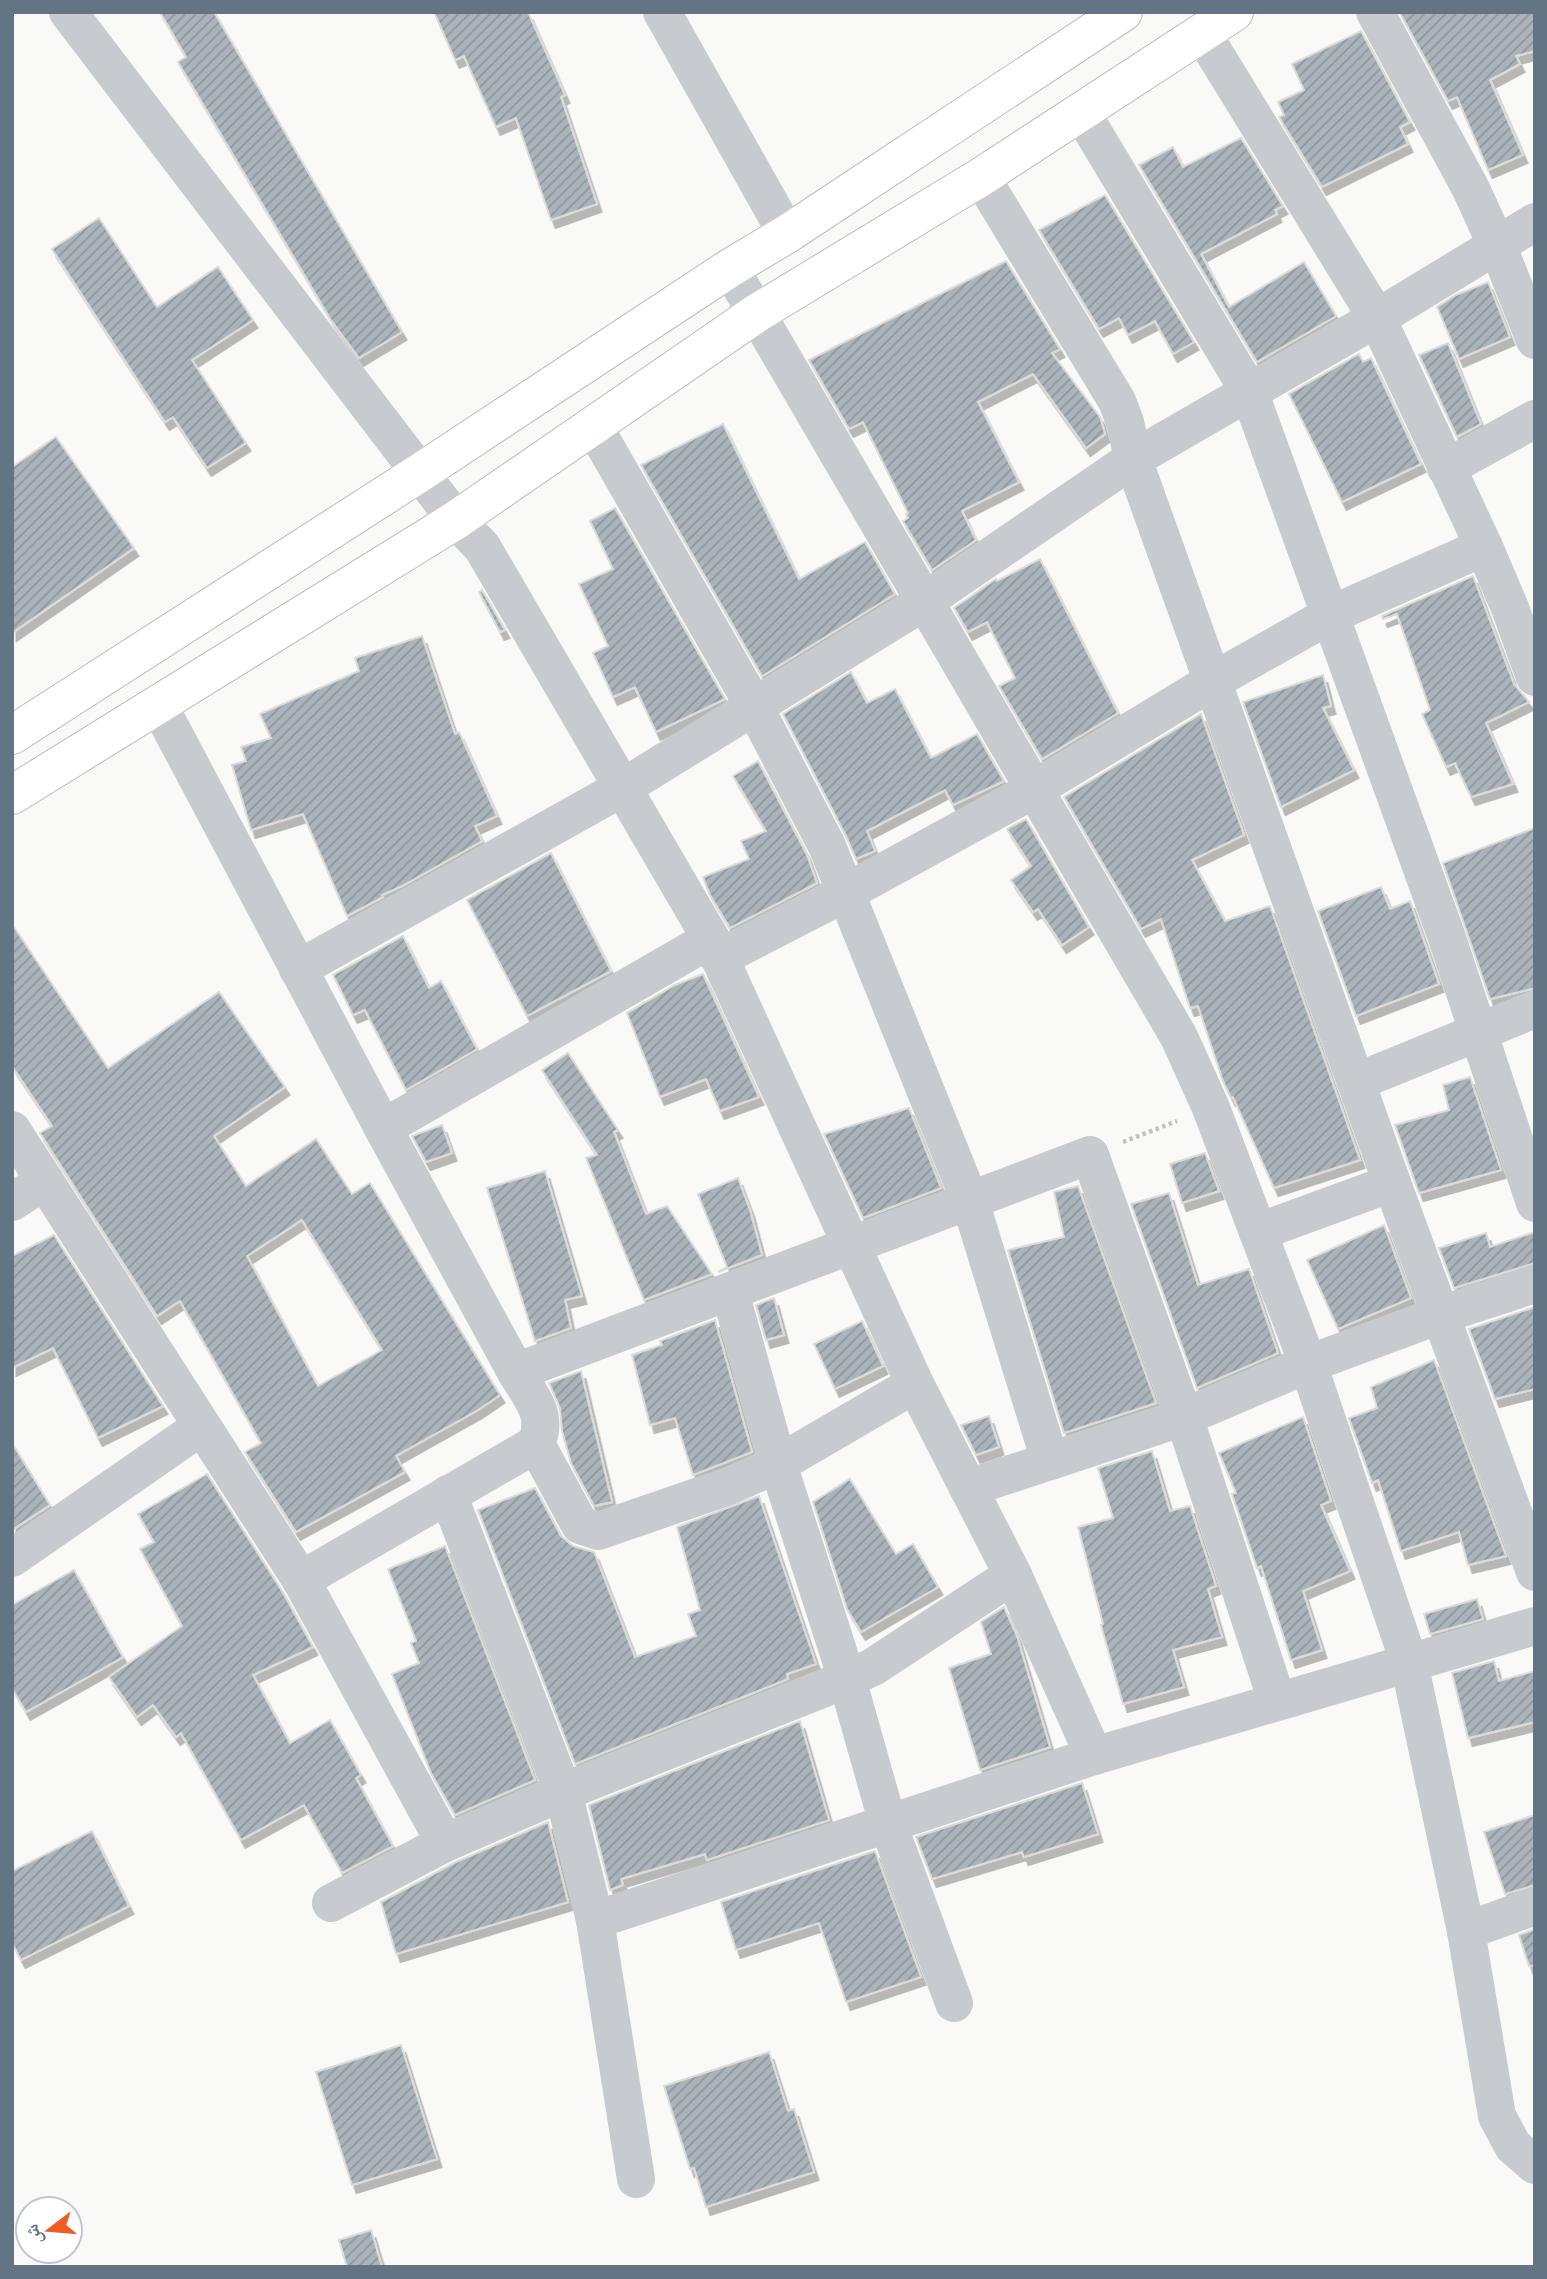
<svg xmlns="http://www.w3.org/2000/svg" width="1547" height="2279" font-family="Karla,'Noto Naskh Arabic',sans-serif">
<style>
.building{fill:url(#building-hatch);stroke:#dbdbd9;stroke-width:2;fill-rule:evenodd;filter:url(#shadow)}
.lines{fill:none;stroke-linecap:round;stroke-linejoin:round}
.major-casing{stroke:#b8bcc1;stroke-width:40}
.path{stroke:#bec1c4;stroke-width:4.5;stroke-dasharray:3.5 3.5;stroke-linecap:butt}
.minor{stroke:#c7cbcf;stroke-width:38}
.major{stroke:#fff;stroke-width:38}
</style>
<defs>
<pattern id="building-hatch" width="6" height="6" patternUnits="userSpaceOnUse" patternTransform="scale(1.75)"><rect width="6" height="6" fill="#abb4bb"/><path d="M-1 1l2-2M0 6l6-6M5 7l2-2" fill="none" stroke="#8f979e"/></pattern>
<filter id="shadow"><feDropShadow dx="4.5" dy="8" stdDeviation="0" flood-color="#0004"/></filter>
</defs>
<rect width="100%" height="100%" fill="#f9faf7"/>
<!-- building -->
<g class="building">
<path d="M 160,12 L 214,12 L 402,332 L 359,358 L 331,320 L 178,62 L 186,57 Z"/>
<path d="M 434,12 L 528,12 L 565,95 L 561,97 L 597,204 L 551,220 L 516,118 L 496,127 L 464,56 L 455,60 Z"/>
<path d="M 1535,12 L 1535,51 L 1516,56 L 1520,64 L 1490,80 L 1523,155 L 1488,170 L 1457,97 L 1448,101 L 1400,13 Z"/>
<path d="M 1361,31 L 1410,122 L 1400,127 L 1408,144 L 1322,187 L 1279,117 L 1284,115 L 1278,102 L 1304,90 L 1292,64 Z"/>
<path d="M 1241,138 L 1283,206 L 1275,210 L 1277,214 L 1201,254 L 1229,307 L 1304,262 L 1336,316 L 1257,362 L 1139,165 L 1173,147 L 1183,167 Z"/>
<path d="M 1105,195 L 1194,342 L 1173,354 L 1155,321 L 1128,335 L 1119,318 L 1099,329 L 1039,230 Z"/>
<path d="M 99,218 L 157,307 L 218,267 L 253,320 L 192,360 L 246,443 L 207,468 L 173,417 L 165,422 L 52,249 Z"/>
<path d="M 1006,261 L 1060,349 L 1052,353 L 1100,417 L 1105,434 L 1086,448 L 1033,374 L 978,402 L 1019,482 L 962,511 L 976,540 L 932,570 L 903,521 L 908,518 L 906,514 L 908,513 L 863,422 L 849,429 L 809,360 Z"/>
<path d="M 1488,282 L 1510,337 L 1459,359 L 1437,307 L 1456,295 Z"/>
<path d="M 1448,343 L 1481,424 L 1457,437 L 1419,355 Z"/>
<path d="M 1359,354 L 1363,362 L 1371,358 L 1421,464 L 1342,502 L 1289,394 Z"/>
<path d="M 723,424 L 799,579 L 865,542 L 895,594 L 762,676 L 641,465 Z"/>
<path d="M 56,437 L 134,548 L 12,633 L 12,467 Z"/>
<path d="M 615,508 L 725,699 L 656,732 L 635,687 L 613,697 L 593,653 L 608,646 L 579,584 L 613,569 L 590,521 Z"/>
<path d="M 1040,559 L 1118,713 L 1042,759 L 999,686 L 1015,678 L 987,622 L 968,632 L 954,608 L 996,579 L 997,581 Z"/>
<path d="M 1473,576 L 1514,684 L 1529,702 L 1486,723 L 1513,784 L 1471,797 L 1455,763 L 1446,767 L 1422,714 L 1430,710 L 1397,614 L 1383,619 L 1382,616 Z"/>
<path d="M 482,590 L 505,630 L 500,632 L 479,592 Z"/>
<path d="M 422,636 L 455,734 L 459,732 L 497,816 L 475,826 L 482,841 L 402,886 L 382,895 L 383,897 L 347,916 L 303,814 L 251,830 L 232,765 L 246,761 L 241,747 L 271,738 L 260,714 L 359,671 L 355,658 Z"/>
<path d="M 851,672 L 867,703 L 895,689 L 931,758 L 977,734 L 1004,781 L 953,805 L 945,790 L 867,831 L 875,851 L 856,859 L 846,836 L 783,714 Z"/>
<path d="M 1323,675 L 1331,706 L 1323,708 L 1354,770 L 1281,807 L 1243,702 Z"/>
<path d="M 1201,714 L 1244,835 L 1192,860 L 1225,921 L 1270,906 L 1360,1160 L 1274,1188 L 1233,1097 L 1231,1098 L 1223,1081 L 1198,1006 L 1190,1008 L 1161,919 L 1141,929 L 1064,797 Z"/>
<path d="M 758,761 L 807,855 L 817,883 L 730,928 L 710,895 L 703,877 L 749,859 L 741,841 L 766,831 L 733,776 Z"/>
<path d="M 1026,819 L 1089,927 L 1062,945 L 1038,909 L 1033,912 L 1011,880 L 1031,866 L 1007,829 Z"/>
<path d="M 1535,828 L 1535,988 L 1490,999 L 1443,863 Z"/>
<path d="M 551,853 L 611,971 L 527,1016 L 467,900 Z"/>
<path d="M 1381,887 L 1390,909 L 1410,901 L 1439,984 L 1356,1016 L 1318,911 Z"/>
<path d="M 12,924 L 108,1068 L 219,992 L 285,1087 L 214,1136 L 246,1186 L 316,1139 L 352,1194 L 370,1183 L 500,1395 L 478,1410 L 396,1456 L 405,1472 L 296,1532 L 245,1452 L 261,1443 L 180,1301 L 157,1316 L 40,1133 L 52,1126 L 12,1066 ZM 302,1220 L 382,1350 L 318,1386 L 247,1256 Z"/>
<path d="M 403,936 L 429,988 L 441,981 L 477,1049 L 406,1090 L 365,1010 L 353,1015 L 333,975 Z"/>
<path d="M 703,974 L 759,1097 L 720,1111 L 706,1079 L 660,1097 L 627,1013 L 675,985 Z"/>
<path d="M 568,1053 L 618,1130 L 614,1132 L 646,1214 L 667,1206 L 712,1274 L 644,1300 L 586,1158 L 597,1155 L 542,1070 Z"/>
<path d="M 1470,1077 L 1501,1170 L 1419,1193 L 1395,1125 L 1449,1110 L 1443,1085 Z"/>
<path d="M 909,1108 L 941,1188 L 863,1218 L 824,1134 Z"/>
<path d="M 442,1125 L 452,1153 L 426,1162 L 412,1136 Z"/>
<path d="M 1205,1153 L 1219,1191 L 1182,1203 L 1170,1164 Z"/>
<path d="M 545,1171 L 582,1296 L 565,1300 L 571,1328 L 535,1341 L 487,1188 Z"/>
<path d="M 738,1178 L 750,1210 L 762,1255 L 718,1272 L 727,1267 L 698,1194 Z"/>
<path d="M 1078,1186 L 1156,1403 L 1064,1433 L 1008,1250 L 1064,1237 L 1054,1192 Z"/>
<path d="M 1169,1193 L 1198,1285 L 1249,1269 L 1278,1353 L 1197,1388 L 1131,1204 Z"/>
<path d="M 1384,1225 L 1411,1298 L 1338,1329 L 1307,1260 Z"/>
<path d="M 1535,1232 L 1535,1263 L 1454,1288 L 1439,1248 L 1486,1233 L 1490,1247 Z"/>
<path d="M 54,1235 L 163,1406 L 98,1438 L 53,1348 L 12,1368 L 12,1256 Z"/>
<path d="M 774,1298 L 784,1335 L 766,1340 L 756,1305 Z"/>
<path d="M 1535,1307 L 1535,1389 L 1495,1399 L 1469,1329 Z"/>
<path d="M 715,1320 L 752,1452 L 693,1475 L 675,1418 L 650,1425 L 632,1355 L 662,1345 L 660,1341 Z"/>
<path d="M 862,1321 L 883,1366 L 835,1389 L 814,1344 Z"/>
<path d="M 1434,1360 L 1506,1556 L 1468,1565 L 1459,1532 L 1401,1551 L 1378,1480 L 1372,1483 L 1349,1418 L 1377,1408 L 1371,1387 Z"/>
<path d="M 581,1371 L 612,1502 L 594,1506 L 571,1463 L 562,1431 L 560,1408 L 549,1383 Z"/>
<path d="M 989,1416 L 999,1447 L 976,1455 L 961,1425 Z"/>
<path d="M 1303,1417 L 1331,1501 L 1321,1505 L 1350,1571 L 1303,1591 L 1322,1650 L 1291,1660 L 1261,1566 L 1257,1568 L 1232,1494 L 1236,1493 L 1219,1453 Z"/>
<path d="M 12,1443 L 50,1505 L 12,1530 Z"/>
<path d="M 1152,1451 L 1170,1511 L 1190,1506 L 1216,1586 L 1208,1589 L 1222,1637 L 1173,1650 L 1184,1687 L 1123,1704 L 1101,1625 L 1103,1624 L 1078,1527 L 1113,1518 L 1098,1468 Z"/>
<path d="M 207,1474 L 282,1591 L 313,1647 L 253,1675 L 290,1743 L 330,1720 L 361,1775 L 356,1778 L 393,1846 L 342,1873 L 304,1805 L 241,1840 L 181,1733 L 176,1737 L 153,1705 L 137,1717 L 109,1677 L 182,1626 L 140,1549 L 154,1542 L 138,1514 Z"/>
<path d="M 850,1479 L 896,1554 L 913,1544 L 938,1587 L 861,1632 L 847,1609 L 813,1502 Z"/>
<path d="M 535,1488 L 561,1536 L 573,1546 L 594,1552 L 635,1657 L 696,1636 L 688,1614 L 700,1610 L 677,1527 L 759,1496 L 816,1664 L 787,1674 L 788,1679 L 575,1764 L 478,1510 Z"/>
<path d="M 445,1546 L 535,1780 L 455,1815 L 431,1773 L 392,1674 L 419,1663 L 411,1643 L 416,1641 L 388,1569 Z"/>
<path d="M 74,1570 L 123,1657 L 26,1712 L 12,1688 L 12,1605 Z"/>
<path d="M 1477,1599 L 1483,1619 L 1430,1634 L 1424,1614 Z"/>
<path d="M 1004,1607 L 1017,1636 L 1050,1747 L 980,1770 L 949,1668 L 991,1654 L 981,1622 Z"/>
<path d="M 1494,1661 L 1499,1681 L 1535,1671 L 1535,1722 L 1468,1738 L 1452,1673 Z"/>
<path d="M 800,1721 L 829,1820 L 707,1860 L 705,1854 L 621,1879 L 623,1885 L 610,1890 L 589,1805 Z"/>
<path d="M 1082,1783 L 1098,1834 L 1024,1857 L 1022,1852 L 932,1879 L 916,1837 Z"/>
<path d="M 1535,1815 L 1535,1885 L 1505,1894 L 1484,1832 Z"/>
<path d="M 548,1822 L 568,1902 L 396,1954 L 381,1902 L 454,1863 Z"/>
<path d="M 92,1831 L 129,1906 L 21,1960 L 12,1943 L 12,1871 Z"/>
<path d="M 875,1851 L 921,1977 L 846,2002 L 819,1923 L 736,1950 L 721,1902 Z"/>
<path d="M 1535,1929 L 1535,1965 L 1529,1966 L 1519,1935 Z"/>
<path d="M 401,2045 L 437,2159 L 352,2185 L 316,2072 Z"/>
<path d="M 769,2052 L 788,2111 L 794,2109 L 814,2172 L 706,2207 L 694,2168 L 690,2169 L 664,2086 Z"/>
<path d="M 371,2230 L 382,2267 L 347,2267 L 339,2240 Z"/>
</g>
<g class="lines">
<!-- major casing -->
<g class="major-casing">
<g id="major">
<path d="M 12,735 L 421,472 L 730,268 L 787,234 L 1123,12"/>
<path d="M 12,795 L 456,520 L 757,313 L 981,177 L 1234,12"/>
</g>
</g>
<!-- path -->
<path class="path" d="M 1123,1142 L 1177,1121"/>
<!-- minor -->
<g class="minor">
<path d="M 68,12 L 456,520 L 482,547 L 711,939 L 915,1384 L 1013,1575 L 1094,1756 L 1535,1626"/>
<path d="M 662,12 L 787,234"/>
<path d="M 1375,12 L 1471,189 L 1502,257 L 1535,340"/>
<path d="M 1202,33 L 1377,318 L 1484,547 L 1510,608 L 1535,677"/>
<path d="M 1081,112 L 1249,391 L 1446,935 L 1535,1203"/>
<path d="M 981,177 L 1117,401 L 1125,422 L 1133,459 L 1392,1183 L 1535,1572"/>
<path d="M 730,268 L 1179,1037 L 1211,1108 L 1308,1364 L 1409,1662 L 1466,1931 L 1497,2116 L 1513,2146 L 1535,2165"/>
<path d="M 593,425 L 754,706 L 827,846 L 970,1201 L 1050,1461"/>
<path d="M 1446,468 L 1535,419"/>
<path d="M 158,704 L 383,1128 L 516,1372 C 531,1397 549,1415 536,1444 L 301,1580"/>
<path d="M 719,958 L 845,893 L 1035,789 L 1213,681 L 1330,615 L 1484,547"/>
<path d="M 298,969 L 622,788 L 925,601 L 1133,459 L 1377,318 L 1535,222"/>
<path d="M 1356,1082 L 1535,1009"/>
<path d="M 383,1128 L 711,939"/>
<path d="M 12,1130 L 301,1580 L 445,1843 L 563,1792 L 847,1679 L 873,1667 L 1013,1575"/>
<path d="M 12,1202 L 45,1181"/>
<path d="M 1258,1232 L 1392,1183"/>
<path d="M 730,1292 L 778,1464 L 847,1679 L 888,1824 L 954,2003"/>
<path d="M 516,1372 L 1090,1155 L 1184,1417 L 1277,1701"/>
<path d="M 536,1444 L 580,1525 L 598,1531 L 729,1486 L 778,1464 L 915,1384"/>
<path d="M 968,1488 L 1184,1417 L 1308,1364 L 1440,1315 L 1535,1284"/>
<path d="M 448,1494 L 563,1792 L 595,1920 L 636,2179"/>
<path d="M 12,1558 L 202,1426"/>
<path d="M 331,1903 L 445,1843"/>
<path d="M 595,1920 L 1094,1756"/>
<path d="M 1466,1931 L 1535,1906"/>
</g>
<!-- major -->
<use href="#major" class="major"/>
</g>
<!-- border -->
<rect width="1547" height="2279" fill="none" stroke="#637484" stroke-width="28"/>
<!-- north arrow -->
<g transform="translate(49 2230) rotate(254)"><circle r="33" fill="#ffffff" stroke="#c1c7ce" stroke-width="2"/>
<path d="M0-5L12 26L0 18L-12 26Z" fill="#ef5b22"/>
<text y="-10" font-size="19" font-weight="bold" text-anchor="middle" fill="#637484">ش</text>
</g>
</svg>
